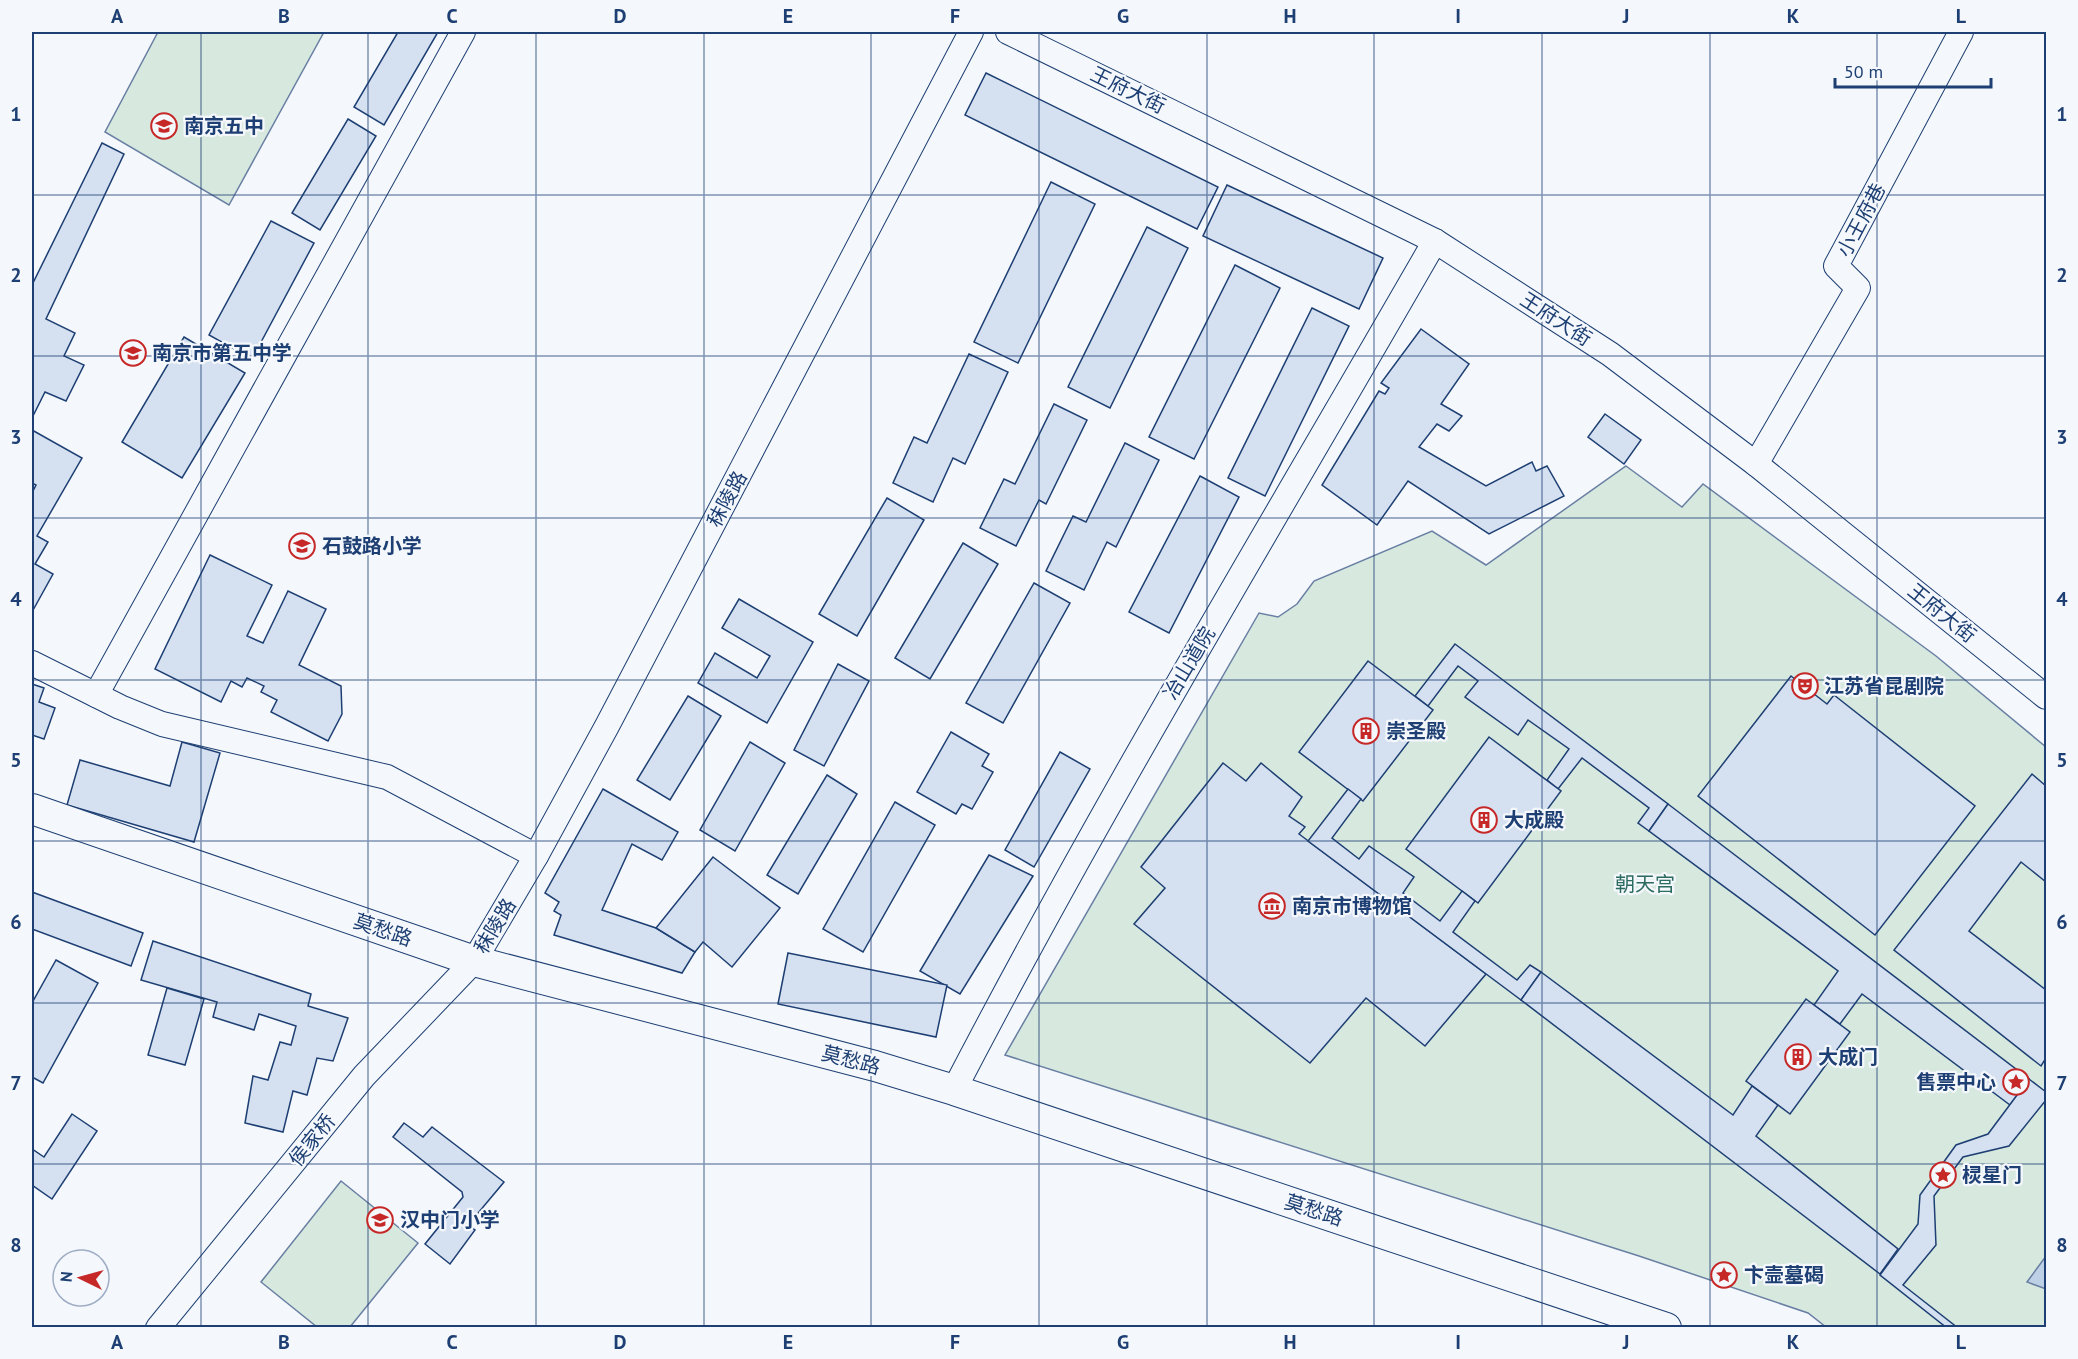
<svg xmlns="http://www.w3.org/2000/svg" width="2078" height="1359" font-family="'PT Sans','Noto Sans SC',sans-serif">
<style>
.green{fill:#d7e8df;stroke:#687fa3;stroke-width:1.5}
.water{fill:#bed0e5;stroke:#687fa3;stroke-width:1.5}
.building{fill:#d5e0f0;stroke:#1d3f73;stroke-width:1.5}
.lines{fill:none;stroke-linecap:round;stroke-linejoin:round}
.minor-casing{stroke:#1d3f73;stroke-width:26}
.major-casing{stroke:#1d3f73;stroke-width:32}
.minor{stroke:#f4f7fb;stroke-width:24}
.major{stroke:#f4f7fb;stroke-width:30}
.grid{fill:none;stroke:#1d3f73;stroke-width:1.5;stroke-opacity:0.55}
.labels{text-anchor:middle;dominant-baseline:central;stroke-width:4.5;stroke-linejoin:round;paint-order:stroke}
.street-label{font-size:20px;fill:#1d3f73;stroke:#f4f7fb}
.poi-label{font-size:20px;font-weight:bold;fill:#1d3f73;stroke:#f4f7fb;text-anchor:start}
.park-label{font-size:20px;fill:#2c6c60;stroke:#f4f7fb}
.neatline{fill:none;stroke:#1d3f73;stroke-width:2}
.grid-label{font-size:20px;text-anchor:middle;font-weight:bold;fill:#1d3f73}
</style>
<rect width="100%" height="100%" fill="#f4f7fb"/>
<!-- green -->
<g class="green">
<path d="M 158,32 L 324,32 L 229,205 L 105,132 Z"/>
<path d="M 1626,466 L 1682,507 L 1703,484 L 1936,656 L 2046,747 L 2046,1327 L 1826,1327 L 1808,1313 L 1639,1256 L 1005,1055 L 1259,613 L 1278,617 L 1297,604 L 1314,581 L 1432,531 L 1486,565 Z"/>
<path d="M 341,1181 L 418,1243 L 350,1327 L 317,1327 L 261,1282 Z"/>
</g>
<!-- water -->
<path class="water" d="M 2046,1256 L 2046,1289 L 2027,1282 Z"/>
<!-- building -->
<g class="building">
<path d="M 398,32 L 438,32 L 384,125 L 354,107 Z"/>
<path d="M 986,73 L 1218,187 L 1197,229 L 965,115 Z"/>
<path d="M 348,119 L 376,136 L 320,230 L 292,213 Z"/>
<path d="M 102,143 L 124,154 L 46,319 L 75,333 L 64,356 L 84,365 L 66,401 L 45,392 L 32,418 L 32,285 Z"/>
<path d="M 1051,182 L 1095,204 L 1018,363 L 974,342 Z"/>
<path d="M 1227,185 L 1383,258 L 1359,309 L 1203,236 Z"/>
<path d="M 271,221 L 314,243 L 252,359 L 209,335 Z"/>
<path d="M 1147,227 L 1188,248 L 1110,408 L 1068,387 Z"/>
<path d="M 1235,265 L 1280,288 L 1194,459 L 1149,437 Z"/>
<path d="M 1312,308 L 1349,326 L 1265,496 L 1228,478 Z"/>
<path d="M 1421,329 L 1469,364 L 1441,404 L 1462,416 L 1449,431 L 1437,424 L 1419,447 L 1486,486 L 1532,462 L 1536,471 L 1547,466 L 1564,496 L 1489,534 L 1408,481 L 1377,525 L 1322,485 L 1379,391 L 1385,394 L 1389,388 L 1381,383 Z"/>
<path d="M 184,337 L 245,373 L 182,478 L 122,442 Z"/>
<path d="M 969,354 L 1008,372 L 965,464 L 953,458 L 933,502 L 893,483 L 914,437 L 927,443 Z"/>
<path d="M 1054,404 L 1087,420 L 1046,504 L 1039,500 L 1016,546 L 980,528 L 1004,479 L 1015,484 Z"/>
<path d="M 1605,414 L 1641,440 L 1624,464 L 1588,437 Z"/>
<path d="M 32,430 L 82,458 L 37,536 L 48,542 L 35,564 L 53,574 L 32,612 L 32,493 L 36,485 L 32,483 Z"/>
<path d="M 1125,443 L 1159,460 L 1116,547 L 1107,542 L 1084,590 L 1046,571 L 1073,516 L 1086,522 Z"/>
<path d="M 1200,476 L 1239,497 L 1169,633 L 1129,612 Z"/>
<path d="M 887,498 L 924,520 L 857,636 L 819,614 Z"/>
<path d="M 963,543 L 998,564 L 930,679 L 895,658 Z"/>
<path d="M 210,555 L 272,585 L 247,636 L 263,643 L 288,591 L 326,609 L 299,665 L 341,686 L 342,714 L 328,741 L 271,712 L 277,700 L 261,692 L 264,686 L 247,678 L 242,687 L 231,681 L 221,702 L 155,669 Z"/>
<path d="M 1034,583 L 1070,603 L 1003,723 L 966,703 Z"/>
<path d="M 739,599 L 813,642 L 767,723 L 698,683 L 715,653 L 757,678 L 770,656 L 722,628 Z"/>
<path d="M 1455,644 L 1668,804 L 1649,831 L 1638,823 L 1649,808 L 1582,758 L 1558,789 L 1547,780 L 1569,749 L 1528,720 L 1518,735 L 1465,697 L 1478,681 L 1458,666 L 1428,706 L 1415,696 Z"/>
<path d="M 1368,661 L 1433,710 L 1363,801 L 1299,752 Z"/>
<path d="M 838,664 L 869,681 L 824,766 L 794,750 Z"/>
<path d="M 1791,676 L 1827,704 L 1834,695 L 1975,806 L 1875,935 L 1698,796 Z"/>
<path d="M 32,684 L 44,688 L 39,702 L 55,708 L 44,739 L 32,735 Z"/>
<path d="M 688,696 L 721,716 L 670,800 L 637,780 Z"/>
<path d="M 951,732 L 989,754 L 982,766 L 993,772 L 972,809 L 962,804 L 956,814 L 917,792 Z"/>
<path d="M 1489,737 L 1561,791 L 1478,903 L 1406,849 Z"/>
<path d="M 182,742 L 220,753 L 194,842 L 67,805 L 80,760 L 170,786 Z"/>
<path d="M 750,742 L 785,763 L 735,851 L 700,830 Z"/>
<path d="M 1060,752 L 1090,769 L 1034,867 L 1005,850 Z"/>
<path d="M 1223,763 L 1246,781 L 1261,763 L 1302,797 L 1289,816 L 1305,827 L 1299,834 L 1486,974 L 1425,1046 L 1366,998 L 1310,1063 L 1134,924 L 1165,888 L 1141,867 Z"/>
<path d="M 2032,774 L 2046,786 L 2046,882 L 2021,862 L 1969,931 L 2046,990 L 2046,1058 L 2041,1066 L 1894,950 Z"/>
<path d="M 827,775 L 857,794 L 798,894 L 767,875 Z"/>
<path d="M 603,789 L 678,832 L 662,860 L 632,844 L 602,910 L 656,928 L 695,952 L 682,973 L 554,935 L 561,915 L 554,911 L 559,902 L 545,893 Z"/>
<path d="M 1348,789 L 1361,799 L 1332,838 L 1359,859 L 1369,846 L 1414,877 L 1403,893 L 1440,921 L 1462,891 L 1475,901 L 1453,932 L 1517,980 L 1530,965 L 1541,972 L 1521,1000 L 1308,841 Z"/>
<path d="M 895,802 L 935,825 L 863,952 L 823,929 Z"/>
<path d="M 1668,804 L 2029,1079 L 2010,1105 L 1862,994 L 1840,1024 L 1814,1005 L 1838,971 L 1649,831 Z"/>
<path d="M 989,855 L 1033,876 L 960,994 L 920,971 Z"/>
<path d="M 713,857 L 780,908 L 732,967 L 703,942 L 695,952 L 656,928 Z"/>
<path d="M 32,892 L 143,933 L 131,966 L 32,929 Z"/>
<path d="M 153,941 L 311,994 L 308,1006 L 348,1018 L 333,1061 L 317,1058 L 307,1095 L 293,1091 L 283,1132 L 245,1123 L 253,1076 L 268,1080 L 280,1042 L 291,1045 L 296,1026 L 259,1014 L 254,1030 L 213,1017 L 217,1002 L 141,980 Z"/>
<path d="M 788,953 L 947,985 L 936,1037 L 778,1004 Z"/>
<path d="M 56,960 L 98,983 L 43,1083 L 32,1077 L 32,1003 Z"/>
<path d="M 1541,972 L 1733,1115 L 1752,1086 L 1778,1105 L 1756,1136 L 1898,1249 L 1880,1274 L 1521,1000 Z"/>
<path d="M 167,988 L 204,999 L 185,1065 L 148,1055 Z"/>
<path d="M 1806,999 L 1850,1032 L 1790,1114 L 1746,1081 Z"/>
<path d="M 2029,1079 L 2046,1092 L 2046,1100 L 2009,1146 L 1963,1157 L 1934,1196 L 1936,1245 L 1903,1285 L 1958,1328 L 1947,1328 L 1880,1275 L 1918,1224 L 1920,1195 L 1956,1145 L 1988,1134 Z"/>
<path d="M 72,1114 L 97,1131 L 52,1199 L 32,1185 L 32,1149 L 44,1157 Z"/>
<path d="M 404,1123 L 423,1137 L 432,1127 L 504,1182 L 468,1225 L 475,1230 L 450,1264 L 425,1244 L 463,1197 L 462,1192 L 393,1137 Z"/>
</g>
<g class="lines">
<!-- minor casing -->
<g class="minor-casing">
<g id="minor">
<path d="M 1008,32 L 1435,241 L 1610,354 L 1756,464 L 2046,697"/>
<path d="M 1756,464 L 1858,288 L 1836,266 L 1961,32"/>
<path d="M 32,663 L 120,707 L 162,724 L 387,777 L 536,856"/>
<path d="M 96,695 L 463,32"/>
<path d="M 954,1090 C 1104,801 1273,523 1435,241"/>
<path d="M 158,1328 L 364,1076 L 474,961 L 536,856 L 607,726 L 971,32"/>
</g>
</g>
<!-- major casing -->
<g class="major-casing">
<path id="major" d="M 32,809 L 474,961 L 875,1066 L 954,1090 L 1666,1328"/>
</g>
<!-- minor -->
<use href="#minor" class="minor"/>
<!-- major -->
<use href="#major" class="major"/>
</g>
<!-- grid -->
<path class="grid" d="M 201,32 L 201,1328M 368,32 L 368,1328M 536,32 L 536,1328M 704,32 L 704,1328M 871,32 L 871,1328M 1039,32 L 1039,1328M 1207,32 L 1207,1328M 1374,32 L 1374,1328M 1542,32 L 1542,1328M 1710,32 L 1710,1328M 1877,32 L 1877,1328M 32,195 L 2046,195M 32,356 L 2046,356M 32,518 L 2046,518M 32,680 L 2046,680M 32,841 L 2046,841M 32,1003 L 2046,1003M 32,1164 L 2046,1164"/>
<!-- icons -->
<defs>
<g id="school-ring" transform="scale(1.35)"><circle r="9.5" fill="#f4f7fb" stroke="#c62828" stroke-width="1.5"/><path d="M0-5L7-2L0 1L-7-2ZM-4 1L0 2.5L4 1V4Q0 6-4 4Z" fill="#c62828"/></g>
<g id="theatre-ring" transform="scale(1.35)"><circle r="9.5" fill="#f4f7fb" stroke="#c62828" stroke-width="1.5"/><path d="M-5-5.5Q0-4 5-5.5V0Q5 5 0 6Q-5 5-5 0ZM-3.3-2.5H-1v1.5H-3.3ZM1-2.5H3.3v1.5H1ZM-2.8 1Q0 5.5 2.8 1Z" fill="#c62828"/></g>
<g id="building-ring" transform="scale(1.35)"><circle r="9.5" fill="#f4f7fb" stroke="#c62828" stroke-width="1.5"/><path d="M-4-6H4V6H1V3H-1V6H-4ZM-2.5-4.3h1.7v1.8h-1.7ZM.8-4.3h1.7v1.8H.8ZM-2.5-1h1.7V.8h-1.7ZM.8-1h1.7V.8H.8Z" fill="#c62828"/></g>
<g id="museum-ring" transform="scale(1.35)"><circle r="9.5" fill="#f4f7fb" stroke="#c62828" stroke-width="1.5"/><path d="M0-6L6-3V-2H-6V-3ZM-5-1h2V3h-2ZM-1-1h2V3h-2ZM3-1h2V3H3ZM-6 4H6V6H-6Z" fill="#c62828"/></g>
<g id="sight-ring" transform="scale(1.35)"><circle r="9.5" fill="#f4f7fb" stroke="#c62828" stroke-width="1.5"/><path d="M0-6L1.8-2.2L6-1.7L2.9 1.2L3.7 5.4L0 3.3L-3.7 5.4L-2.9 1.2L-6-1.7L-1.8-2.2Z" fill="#c62828"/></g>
</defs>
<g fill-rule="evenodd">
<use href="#school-ring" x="164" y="126"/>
<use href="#school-ring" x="133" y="353"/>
<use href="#school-ring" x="302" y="546"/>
<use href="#theatre-ring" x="1805" y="686"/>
<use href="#building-ring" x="1366" y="731"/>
<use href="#building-ring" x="1484" y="820"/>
<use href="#museum-ring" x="1272" y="906"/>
<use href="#building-ring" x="1798" y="1057"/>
<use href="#sight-ring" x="2016" y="1082"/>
<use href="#sight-ring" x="1943" y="1175"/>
<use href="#school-ring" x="380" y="1220"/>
<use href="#sight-ring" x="1724" y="1275"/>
</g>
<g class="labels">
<!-- street labels -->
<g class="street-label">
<text transform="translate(1128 90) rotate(26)">王府大街</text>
<text transform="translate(1861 220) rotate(-62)">小王府巷</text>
<text transform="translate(1556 319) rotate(33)">王府大街</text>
<text transform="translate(727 499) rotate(-62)">秣陵路</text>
<text transform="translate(1942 613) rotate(39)">王府大街</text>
<text transform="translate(1189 663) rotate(-59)">冶山道院</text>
<text transform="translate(495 926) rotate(-59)">秣陵路</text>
<text transform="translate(383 930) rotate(19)">莫愁路</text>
<text transform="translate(851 1060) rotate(15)">莫愁路</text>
<text transform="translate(312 1140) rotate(-51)">侯家桥</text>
<text transform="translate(1314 1210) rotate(18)">莫愁路</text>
</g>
<!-- poi labels -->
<g class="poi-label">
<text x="184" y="126">南京五中</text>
<text x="152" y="353">南京市第五中学</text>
<text x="322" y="546">石鼓路小学</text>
<text x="1824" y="686">江苏省昆剧院</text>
<text x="1386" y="731">崇圣殿</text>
<text x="1504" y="820">大成殿</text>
<text x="1292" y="906">南京市博物馆</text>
<text x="1818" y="1057">大成门</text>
<text x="1996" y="1082" text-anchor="end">售票中心</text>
<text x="1962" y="1175">棂星门</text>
<text x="400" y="1220">汉中门小学</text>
<text x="1744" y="1275">卞壸墓碣</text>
</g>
<!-- park labels -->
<g class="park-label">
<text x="1645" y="884">朝天宫</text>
</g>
</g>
<!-- border -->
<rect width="2078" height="1359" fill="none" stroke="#f4f7fb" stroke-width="66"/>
<!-- north arrow -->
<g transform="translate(81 1278) rotate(275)"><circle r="28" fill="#f4f7fb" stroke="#9eadc5" stroke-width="1.5"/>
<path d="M0-4.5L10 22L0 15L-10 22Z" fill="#c62828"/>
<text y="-9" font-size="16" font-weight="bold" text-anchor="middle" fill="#1d3f73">N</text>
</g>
<!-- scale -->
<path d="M1835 78v9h156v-9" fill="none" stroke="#1d3f73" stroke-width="3"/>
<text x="1844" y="78" font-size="18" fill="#1d3f73" stroke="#f4f7fb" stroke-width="4.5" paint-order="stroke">50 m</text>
<rect x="33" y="33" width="2012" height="1293" class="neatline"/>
<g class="grid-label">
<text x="117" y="23">A</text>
<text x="284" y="23">B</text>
<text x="452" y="23">C</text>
<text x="620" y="23">D</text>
<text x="788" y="23">E</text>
<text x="955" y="23">F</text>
<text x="1123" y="23">G</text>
<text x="1290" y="23">H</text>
<text x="1458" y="23">I</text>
<text x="1626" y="23">J</text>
<text x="1793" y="23">K</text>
<text x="1961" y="23">L</text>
<text x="16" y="121">1</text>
<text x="2062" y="121">1</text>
<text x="16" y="282">2</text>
<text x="2062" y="282">2</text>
<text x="16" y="444">3</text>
<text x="2062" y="444">3</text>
<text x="16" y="606">4</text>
<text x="2062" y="606">4</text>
<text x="16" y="767">5</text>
<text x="2062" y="767">5</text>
<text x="16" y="929">6</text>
<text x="2062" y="929">6</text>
<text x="16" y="1090">7</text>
<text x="2062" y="1090">7</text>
<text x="16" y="1252">8</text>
<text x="2062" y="1252">8</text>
<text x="117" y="1349">A</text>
<text x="284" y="1349">B</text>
<text x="452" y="1349">C</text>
<text x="620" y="1349">D</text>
<text x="788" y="1349">E</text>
<text x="955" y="1349">F</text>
<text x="1123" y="1349">G</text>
<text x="1290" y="1349">H</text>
<text x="1458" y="1349">I</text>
<text x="1626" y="1349">J</text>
<text x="1793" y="1349">K</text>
<text x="1961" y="1349">L</text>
</g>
</svg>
